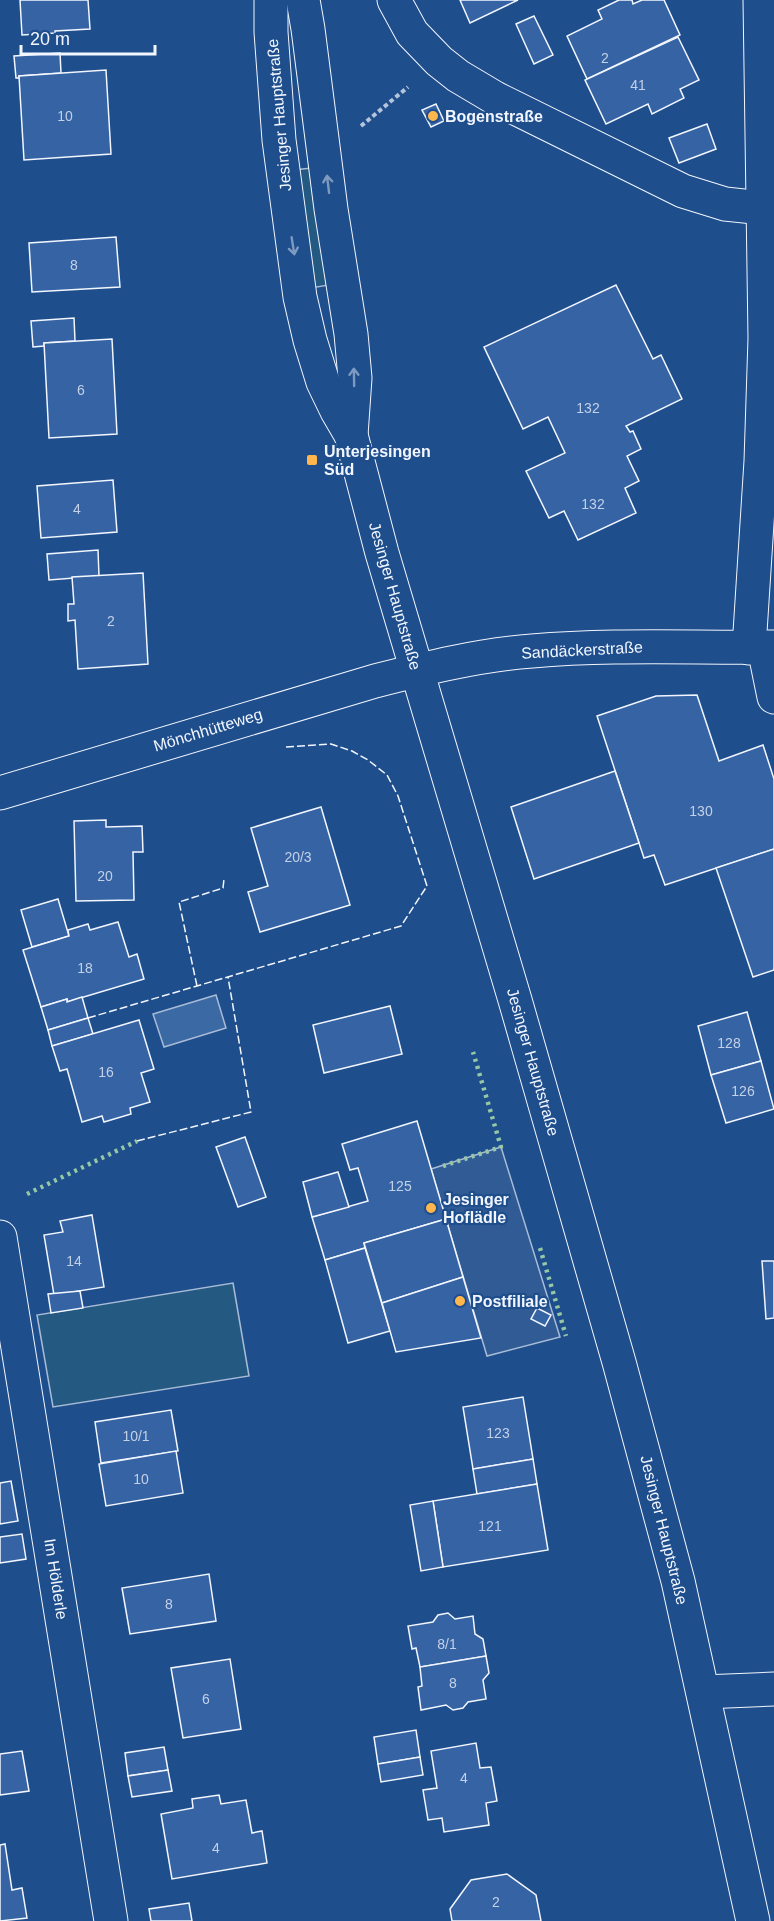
<svg xmlns="http://www.w3.org/2000/svg" width="774" height="1921" font-family="Helvetica,sans-serif">
<style>
.green{fill:#245a82;stroke:#a8bbd7;stroke-width:1.5}
.parking{fill:#305b95;stroke:#a8bbd7;stroke-width:1.5}
.water{fill:#3b69a3;stroke:#a8bbd7;stroke-width:1.5}
.building{fill:#3563a3;stroke:#f2f6ff;stroke-width:1.5}
.lines{fill:none;stroke-linecap:round;stroke-linejoin:round}
.minor-casing{stroke:#f2f6ff;stroke-width:35}
.major-casing{stroke:#f2f6ff;stroke-width:35}
.path{stroke:#b3c4dc;stroke-width:4;stroke-dasharray:4.5 3;stroke-linecap:butt}
.minor{stroke:#1f4e8c;stroke-width:33}
.major{stroke:#1f4e8c;stroke-width:33}
.hedge{stroke:#97c8a6;stroke-width:4.5;stroke-dasharray:3 4.5;stroke-linecap:butt}
.fence{stroke:#f2f6ff;stroke-width:1.5;stroke-dasharray:8 3;stroke-linecap:butt}
.oneway{stroke:#7e9ac0}
.poi-dot{fill:#ffb74d;stroke:#1f4e8c;stroke-width:2}
.labels{text-anchor:middle;dominant-baseline:central;stroke-width:4.5;stroke-linejoin:round;paint-order:stroke}
.number-label{font-size:14px;fill:#c3d1e8}
.street-label{font-size:16px;fill:#f2f6ff;stroke:#1f4e8c}
.poi-label{font-size:16px;font-weight:bold;fill:#f2f6ff;stroke:#1f4e8c;text-anchor:start}
</style>
<rect width="100%" height="100%" fill="#1f4e8c"/>
<!-- green -->
<g class="green">
<path d="M 311,168 L 329,285 L 311,288 L 294,170 Z"/>
<path d="M 233,1283 L 249,1376 L 53,1407 L 37,1315 Z"/>
</g>
<!-- parking -->
<path class="parking" d="M 501,1147 L 560,1337 L 487,1356 L 431,1169 Z"/>
<!-- water -->
<path class="water" d="M 216,995 L 226,1028 L 164,1047 L 153,1014 Z"/>
<!-- building -->
<g class="building">
<path d="M 20,0 L 88,0 L 90,29 L 55,31 L 55,33 L 22,35 Z"/>
<path d="M 460,0 L 518,0 L 470,23 Z"/>
<path d="M 619,0 L 632,0 L 633,4 L 642,0 L 664,0 L 680,35 L 587,79 L 567,36 L 602,19 L 598,10 Z"/>
<path d="M 534,16 L 553,55 L 534,64 L 516,24 Z"/>
<path d="M 678,37 L 699,80 L 680,89 L 684,98 L 652,114 L 648,104 L 606,124 L 585,80 Z"/>
<path d="M 60,53 L 61,73 L 19,76 L 19,78 L 16,78 L 14,56 Z"/>
<path d="M 106,70 L 111,154 L 24,160 L 19,76 Z"/>
<path d="M 436,104 L 444,121 L 431,127 L 422,110 Z"/>
<path d="M 707,124 L 716,149 L 679,163 L 669,138 Z"/>
<path d="M 116,237 L 120,287 L 32,292 L 29,243 Z"/>
<path d="M 616,285 L 653,359 L 661,355 L 682,399 L 626,426 L 630,432 L 633,431 L 641,449 L 627,456 L 639,481 L 625,488 L 636,513 L 578,540 L 564,511 L 549,518 L 526,471 L 565,453 L 548,417 L 523,429 L 484,347 Z"/>
<path d="M 74,318 L 75,341 L 44,343 L 44,346 L 33,347 L 31,321 Z"/>
<path d="M 112,339 L 117,434 L 49,438 L 44,343 Z"/>
<path d="M 113,480 L 117,532 L 41,538 L 37,486 Z"/>
<path d="M 98,550 L 99,576 L 49,580 L 47,554 Z"/>
<path d="M 143,573 L 148,664 L 78,669 L 75,620 L 68,621 L 68,604 L 74,604 L 72,577 Z"/>
<path d="M 697,695 L 719,761 L 763,745 L 774,779 L 774,849 L 665,885 L 654,855 L 644,858 L 597,716 L 656,696 Z"/>
<path d="M 615,771 L 639,843 L 534,879 L 511,807 Z"/>
<path d="M 321,807 L 350,905 L 260,932 L 248,892 L 268,886 L 251,828 Z"/>
<path d="M 106,820 L 106,827 L 142,826 L 143,852 L 133,852 L 134,900 L 76,901 L 74,821 Z"/>
<path d="M 774,849 L 774,970 L 753,977 L 716,868 Z"/>
<path d="M 58,899 L 69,936 L 32,947 L 21,910 Z"/>
<path d="M 118,922 L 129,957 L 137,954 L 144,979 L 67,1002 L 67,999 L 41,1007 L 23,950 L 69,936 L 68,930 L 88,924 L 90,930 Z"/>
<path d="M 82,997 L 88,1018 L 48,1030 L 41,1007 L 67,999 L 67,1002 Z"/>
<path d="M 390,1006 L 402,1054 L 324,1073 L 313,1025 Z"/>
<path d="M 747,1012 L 761,1061 L 711,1075 L 698,1026 Z"/>
<path d="M 88,1018 L 93,1034 L 52,1046 L 48,1030 Z"/>
<path d="M 139,1020 L 154,1069 L 141,1073 L 150,1102 L 130,1108 L 131,1114 L 104,1122 L 102,1116 L 82,1122 L 67,1069 L 60,1071 L 52,1046 Z"/>
<path d="M 761,1061 L 774,1109 L 726,1123 L 711,1075 Z"/>
<path d="M 417,1121 L 446,1219 L 364,1243 L 365,1248 L 325,1260 L 312,1217 L 368,1201 L 358,1168 L 350,1170 L 342,1144 Z"/>
<path d="M 245,1137 L 266,1197 L 238,1207 L 216,1147 Z"/>
<path d="M 338,1172 L 349,1207 L 312,1217 L 303,1182 Z"/>
<path d="M 92,1215 L 104,1287 L 54,1295 L 44,1235 L 63,1232 L 60,1221 Z"/>
<path d="M 446,1219 L 463,1277 L 382,1303 L 364,1243 Z"/>
<path d="M 365,1248 L 390,1331 L 348,1343 L 325,1260 Z"/>
<path d="M 762,1261 L 774,1261 L 774,1318 L 766,1319 Z"/>
<path d="M 463,1277 L 481,1338 L 396,1352 L 382,1303 Z"/>
<path d="M 80,1291 L 83,1308 L 51,1313 L 48,1294 Z"/>
<path d="M 537,1308 L 551,1315 L 545,1326 L 531,1319 Z"/>
<path d="M 523,1397 L 533,1459 L 473,1469 L 463,1407 Z"/>
<path d="M 171,1410 L 178,1451 L 101,1463 L 95,1422 Z"/>
<path d="M 176,1451 L 183,1493 L 106,1506 L 99,1464 Z"/>
<path d="M 533,1459 L 537,1484 L 477,1494 L 473,1469 Z"/>
<path d="M 11,1481 L 18,1521 L 0,1524 L 0,1483 Z"/>
<path d="M 537,1484 L 548,1550 L 443,1567 L 433,1501 Z"/>
<path d="M 433,1501 L 443,1567 L 421,1571 L 410,1505 Z"/>
<path d="M 22,1534 L 26,1559 L 0,1563 L 0,1537 Z"/>
<path d="M 209,1574 L 216,1621 L 130,1634 L 122,1588 Z"/>
<path d="M 448,1613 L 455,1619 L 473,1616 L 475,1634 L 483,1639 L 486,1656 L 420,1667 L 416,1648 L 412,1649 L 408,1626 L 433,1622 L 438,1615 Z"/>
<path d="M 486,1656 L 489,1673 L 483,1680 L 486,1699 L 468,1702 L 463,1708 L 453,1710 L 446,1705 L 421,1710 L 418,1687 L 422,1686 L 420,1667 Z"/>
<path d="M 230,1659 L 241,1729 L 183,1738 L 171,1668 Z"/>
<path d="M 416,1730 L 420,1757 L 378,1764 L 374,1737 Z"/>
<path d="M 476,1743 L 480,1768 L 491,1767 L 497,1801 L 486,1803 L 489,1825 L 444,1832 L 442,1818 L 428,1820 L 423,1790 L 437,1788 L 431,1751 Z"/>
<path d="M 164,1747 L 168,1770 L 128,1776 L 125,1753 Z"/>
<path d="M 22,1751 L 29,1791 L 0,1795 L 0,1754 Z"/>
<path d="M 420,1757 L 423,1775 L 381,1782 L 378,1764 Z"/>
<path d="M 168,1770 L 172,1791 L 132,1797 L 128,1776 Z"/>
<path d="M 219,1795 L 221,1804 L 246,1800 L 252,1833 L 262,1831 L 267,1863 L 172,1879 L 161,1814 L 193,1808 L 192,1799 Z"/>
<path d="M 5,1844 L 12,1890 L 22,1888 L 27,1918 L 0,1921 L 0,1845 Z"/>
<path d="M 507,1874 L 536,1895 L 541,1921 L 452,1921 L 450,1909 L 471,1880 Z"/>
<path d="M 189,1903 L 192,1921 L 151,1921 L 149,1909 Z"/>
</g>
<g class="lines">
<!-- minor casing -->
<g class="minor-casing">
<g id="minor">
<path d="M 394,0 L 412,33 L 439,61 L 458,76 L 495,98 L 683,191 L 725,204 L 764,208"/>
<path d="M 749,648 L 761,461 L 765,338 L 760,0"/>
<path d="M 764,648 L 774,697"/>
<path d="M 0,793 L 375,681 C 426,668 479,655 532,651 C 612,644 693,648 774,647"/>
<path d="M 0,1237 L 111,1921"/>
<path d="M 703,1692 L 774,1689"/>
</g>
</g>
<!-- major casing -->
<g class="major-casing">
<g id="major">
<path d="M 271,0 L 271,32 L 279,140 L 300,297 L 310,340 L 323,382 L 337,411 L 351,435 L 382,553 L 515,1000 L 619,1362 L 678,1581 L 753,1921"/>
<path d="M 303,0 L 308,29 L 331,209 L 351,334 L 355,378 L 351,435"/>
</g>
</g>
<!-- path -->
<path class="path" d="M 361,126 L 408,87"/>
<!-- minor -->
<use href="#minor" class="minor"/>
<!-- major -->
<use href="#major" class="major"/>
<!-- hedge -->
<g class="hedge">
<path d="M 443,1166 L 501,1147 L 473,1052"/>
<path d="M 27,1194 L 137,1141"/>
<path d="M 540,1248 L 566,1336"/>
</g>
<!-- fence -->
<g class="fence">
<path d="M 197,986 L 179,902 L 223,888 L 224,879"/>
<path d="M 88,1018 L 401,926 L 427,886 L 398,796 L 387,775 L 368,760 L 352,751 L 331,744 L 286,747"/>
<path d="M 137,1141 L 251,1112 L 228,977"/>
</g>
</g>
<!-- one-way arrows -->
<defs><path id="oneway-shaft" d="M-6 0H5M1.5-3L5.5 0L1.5 3" fill="none" stroke-width="1.6" stroke-linecap="round" stroke-linejoin="round" transform="scale(1.5)"/></defs>
<g class="oneway">
<use href="#oneway-shaft" transform="translate(328 184) rotate(-97)"/>
<use href="#oneway-shaft" transform="translate(293 246) rotate(81)"/>
<use href="#oneway-shaft" transform="translate(354 377) rotate(-91)"/>
</g>
<!-- markers -->
<g class="poi-dot">
<circle cx="433" cy="116" r="6"/>
<rect x="306" y="454" width="12" height="12" rx="3"/>
<circle cx="431" cy="1208" r="6"/>
<circle cx="460" cy="1301" r="6"/>
</g>
<g class="labels">
<!-- number labels -->
<g class="number-label">
<text x="605" y="58">2</text>
<text x="638" y="85">41</text>
<text x="65" y="116">10</text>
<text x="74" y="265">8</text>
<text x="81" y="390">6</text>
<text x="588" y="408">132</text>
<text x="593" y="504">132</text>
<text x="77" y="509">4</text>
<text x="111" y="621">2</text>
<text x="701" y="811">130</text>
<text x="298" y="857">20/3</text>
<text x="105" y="876">20</text>
<text x="85" y="968">18</text>
<text x="729" y="1043">128</text>
<text x="106" y="1072">16</text>
<text x="743" y="1091">126</text>
<text x="400" y="1186">125</text>
<text x="74" y="1261">14</text>
<text x="498" y="1433">123</text>
<text x="136" y="1436">10/1</text>
<text x="141" y="1479">10</text>
<text x="490" y="1526">121</text>
<text x="169" y="1604">8</text>
<text x="447" y="1644">8/1</text>
<text x="453" y="1683">8</text>
<text x="206" y="1699">6</text>
<text x="464" y="1778">4</text>
<text x="216" y="1848">4</text>
<text x="496" y="1902">2</text>
</g>
<!-- street labels -->
<g class="street-label">
<text transform="translate(279 115) rotate(-95)">Jesinger Hauptstraße</text>
<text transform="translate(395 596) rotate(74)">Jesinger Hauptstraße</text>
<text transform="translate(582 650) rotate(-3)">Sandäckerstraße</text>
<text transform="translate(208 730) rotate(-17)">Mönchhütteweg</text>
<text transform="translate(533 1062) rotate(74)">Jesinger Hauptstraße</text>
<text transform="translate(664 1530) rotate(76)">Jesinger Hauptstraße</text>
<text transform="translate(56 1579) rotate(81)">Im Hölderle</text>
</g>
<!-- poi labels -->
<g class="poi-label">
<text x="445" y="116">Bogenstraße</text>
<text x="324" y="451">Unterjesingen<tspan x="324" dy="18">Süd</tspan></text>
<text x="443" y="1199">Jesinger<tspan x="443" dy="18">Hoflädle</tspan></text>
<text x="472" y="1301">Postfiliale</text>
</g>
</g>
<!-- scale -->
<path d="M21 45v9h134v-9" fill="none" stroke="#f2f6ff" stroke-width="3"/>
<text x="30" y="45" font-size="18" fill="#f2f6ff" stroke="#1f4e8c" stroke-width="4.5" paint-order="stroke">20 m</text>
</svg>
